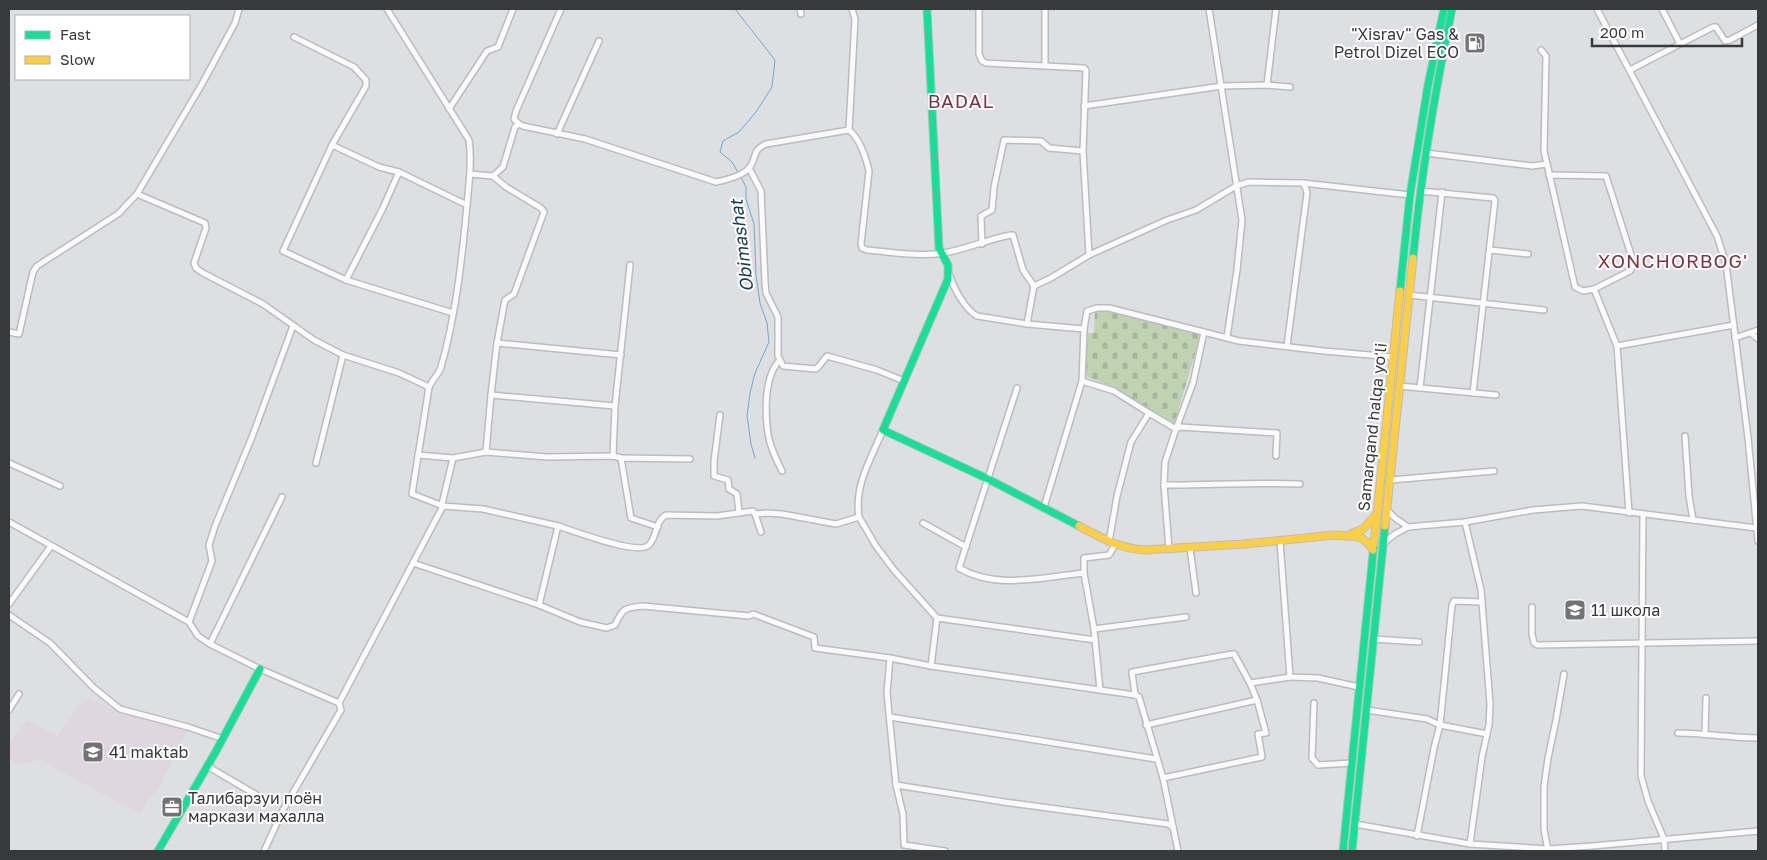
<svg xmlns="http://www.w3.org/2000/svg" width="1767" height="860" font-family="'Golos Text',sans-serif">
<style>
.education{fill:#dfd6e0}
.cemetery{fill:url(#cemetery-stones)}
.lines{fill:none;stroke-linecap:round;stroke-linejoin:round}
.stream{stroke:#6eaace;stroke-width:1}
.street-casing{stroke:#bbbcbf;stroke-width:8}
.fast-casing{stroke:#bbbcbf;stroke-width:9}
.slow-casing{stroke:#bbbcbf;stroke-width:9}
.street{stroke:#fafafb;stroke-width:5}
.fast{stroke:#16e098;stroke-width:7}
.slow{stroke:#ffcf43;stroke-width:7}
.labels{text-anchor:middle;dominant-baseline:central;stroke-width:4;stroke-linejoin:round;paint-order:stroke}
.poi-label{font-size:16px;fill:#38393b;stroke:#fff;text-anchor:start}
.street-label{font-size:16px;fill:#38393b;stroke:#fff}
.water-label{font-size:18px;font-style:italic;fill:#1a3e54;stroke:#fff}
.quarter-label{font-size:19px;letter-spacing:1px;fill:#7c3540;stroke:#fff}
</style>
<defs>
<pattern id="cemetery-stones" width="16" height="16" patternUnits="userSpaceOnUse" patternTransform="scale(1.25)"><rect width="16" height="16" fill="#bfd3b3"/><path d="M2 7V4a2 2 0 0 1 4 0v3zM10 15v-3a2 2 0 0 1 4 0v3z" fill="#a5b69b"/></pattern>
</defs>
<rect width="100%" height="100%" fill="#dddfe2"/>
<!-- education -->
<path class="education" d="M 88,698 L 121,713 L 187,731 L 156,793 L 151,796 L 140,814 L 40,760 L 18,764 L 9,763 L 9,744 L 27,720 L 57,736 L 80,704 L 82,705 Z"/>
<!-- cemetery -->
<path class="cemetery" d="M 1106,307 L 1201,334 L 1174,424 L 1114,387 L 1085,376 L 1088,333 L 1094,333 L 1095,308 Z"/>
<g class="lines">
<!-- stream -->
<g class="stream">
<path d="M 735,9 L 775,60 L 772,87 L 756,112 L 739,132 L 723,141 L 720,152 L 732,162 L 739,174"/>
<path d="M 741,177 L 746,187 L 746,199 L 754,224 L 756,274 L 760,303 L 767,323 L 769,342 L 755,373 L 750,393 L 747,416 L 751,444 L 755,458"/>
</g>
<!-- street casing -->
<g class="street-casing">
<g id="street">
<path d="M 387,9 L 469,140 C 472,161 469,183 467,205 C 462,259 456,315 441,367 C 439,374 432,380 429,387 L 412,494 L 443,506 L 483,509 L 558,526 L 539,605"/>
<path d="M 800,9 L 801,14"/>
<path d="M 852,9 L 855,19 L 849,130 C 860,139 866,158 869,171 L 861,244 L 862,248 L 867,250 C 891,252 919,257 944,253 C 967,249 988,239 1011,235 L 1013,235 L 1023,270 L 1034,286"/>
<path d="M 979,9 L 979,54 L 982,61 L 986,63 L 1084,68 L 1086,70 L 1083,151 L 1089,255"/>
<path d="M 1209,9 L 1242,220 L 1237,270 L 1227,337"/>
<path d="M 1597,9 L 1717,236 L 1726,264 L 1748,438 L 1758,541"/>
<path d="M 294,37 L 354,67 L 366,80 L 366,86 L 332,145"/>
<path d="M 1680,44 L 1713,27 L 1716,27 L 1725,41 L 1730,40 L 1758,25"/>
<path d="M 1541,50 L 1546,56 L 1544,151 L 1547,164"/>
<path d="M 1045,66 L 1045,9"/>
<path d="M 1630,70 L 1680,44 L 1662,9"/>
<path d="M 1267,85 L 1276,9"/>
<path d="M 1084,106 L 1222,86 L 1267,85 L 1290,87"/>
<path d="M 449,109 L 487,51 L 498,47 L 513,9"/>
<path d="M 519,124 L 514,119 L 516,111 L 561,9"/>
<path d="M 557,134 L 599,41"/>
<path d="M 1426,153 L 1532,166 L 1547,164 L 1575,287 L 1583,291 L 1594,289 L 1617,346 L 1734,325"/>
<path d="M 749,168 L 761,191 L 765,282 L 766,293 L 778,317 L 778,356 L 783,366 L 816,369 L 819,366 L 827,356 L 877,370 L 904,381"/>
<path d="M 470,174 L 493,176 L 503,167 L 515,127 L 519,124 L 523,126 L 585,139 L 716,182 C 726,180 743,176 750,167 C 757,157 752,150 766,144 L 849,130"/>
<path d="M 1549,175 L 1606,176 L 1634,264 L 1630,271 L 1594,289"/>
<path d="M 1420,191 L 1493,198 L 1495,200 L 1473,393"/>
<path d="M 137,194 L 205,223 L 206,228 L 194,263 L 196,268 L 203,273 L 263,304 L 314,340 L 343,355 L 399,373 L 429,387"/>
<path d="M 982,244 L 981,216 L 992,210 L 994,187 L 1004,140 L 1041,141 L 1049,148 L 1083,151"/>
<path d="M 1490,250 L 1528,254"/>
<path d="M 950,276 C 954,289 965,309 977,316 L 1027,324 L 1084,329"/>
<path d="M 346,280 L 382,210 L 399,172"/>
<path d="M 1409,295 L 1544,310"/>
<path d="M 453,313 L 346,280 L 283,251 L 332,145 L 379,167 L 399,172 L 467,205"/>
<path d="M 1027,324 L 1034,286 L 1051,278 L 1089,255 L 1167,220 L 1196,210 L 1236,186 L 1249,182 L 1303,183 L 1410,195"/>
<path d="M 9,332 L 19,334 L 33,272 L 37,266 L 118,214 L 137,194 L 202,84 L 235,23 L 239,9"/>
<path d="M 1752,334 L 1758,339"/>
<path d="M 1735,338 L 1758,330"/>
<path d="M 497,343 L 621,355"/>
<path d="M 1287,346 L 1307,193 L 1306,189 L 1303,183"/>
<path d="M 1617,346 L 1629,513"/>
<path d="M 779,361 C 764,377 765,413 768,434 C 770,447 776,459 782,471"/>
<path d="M 1082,381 L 1114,391 L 1149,413"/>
<path d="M 1399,386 L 1496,395"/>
<path d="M 1017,388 L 959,568 C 996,590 1043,577 1084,573 L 1084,558 L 1109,555 L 1115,545"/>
<path d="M 1420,388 L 1442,192"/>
<path d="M 491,395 L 497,343 L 505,300 L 514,294 L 544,212 L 541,208 L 506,187 L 493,176"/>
<path d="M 720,415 L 714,461 L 714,476 L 728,480 L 729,489 L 737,494 L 739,513"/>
<path d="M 1685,436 L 1689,496 L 1693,520"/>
<path d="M 486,452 L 491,395 L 615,406"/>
<path d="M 418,455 L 453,458 L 486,452 L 547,457 L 613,456 L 621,458"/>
<path d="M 613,456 L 615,406 L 630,265"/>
<path d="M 9,463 L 60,486"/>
<path d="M 316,463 L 343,355"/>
<path d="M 1391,480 L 1494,471"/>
<path d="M 1164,485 C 1209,485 1255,482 1300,484"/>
<path d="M 442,504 L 453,458"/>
<path d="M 1044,507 L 1082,381 L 1084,329 L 1087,311 L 1097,308 L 1109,308 L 1239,341 L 1324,351 L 1393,357"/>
<path d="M 1387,510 L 1395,518 L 1408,527"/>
<path d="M 755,514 L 766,513 L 782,514 L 836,524 L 859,517 L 876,546 L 894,570 L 937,618 L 931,666 L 1135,695 L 1139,697 L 1163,778 L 1178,851"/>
<path d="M 1643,515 L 1641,776 L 1648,801 L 1664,839 L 1665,851"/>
<path d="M 859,517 C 854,485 871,459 883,430"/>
<path d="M 9,522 L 189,622 L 198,636 L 210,644 L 260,669 L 339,703 L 443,506"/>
<path d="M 1465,522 L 1481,590 L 1490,704 L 1489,725 L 1482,757 L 1470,844"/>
<path d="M 923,523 L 966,547"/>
<path d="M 558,526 C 574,531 638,556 649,545 C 657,537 655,521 666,515 L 717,516 L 753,511 L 755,514 L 761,532"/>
<path d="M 658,527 L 631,518 L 621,458 L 690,459"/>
<path d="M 1280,541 L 1290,677 L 1318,678 L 1359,687"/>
<path d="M 1109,542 L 1117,496 L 1131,442 L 1149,413 L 1176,429 L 1193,383 L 1204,332"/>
<path d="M 1384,543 L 1395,534 L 1408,527 L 1465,522 L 1533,510 L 1582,506 L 1756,528"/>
<path d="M 1190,548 L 1196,593"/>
<path d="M 1169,549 L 1164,485 L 1165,462 L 1176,429 L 1180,427 L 1277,433 L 1276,456"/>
<path d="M 413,563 L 539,605 L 580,622 L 607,628 L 615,625 C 623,608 624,608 643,606 L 749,616 L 753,614 L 814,637 L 815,648 L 890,658 L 931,666"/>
<path d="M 1084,573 L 1094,629 L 1100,690"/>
<path d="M 9,604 L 51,546"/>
<path d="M 1532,607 L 1532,634 L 1534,643 L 1537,645 L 1758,641"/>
<path d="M 9,615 L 50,643 L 94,688 L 120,709 L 188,727 L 223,739"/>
<path d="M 937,618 L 1095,640"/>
<path d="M 189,622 L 212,561 L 209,545 L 215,526 L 252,437 L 293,326"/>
<path d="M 1094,629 L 1186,617"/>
<path d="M 1374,639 L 1419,642"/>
<path d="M 210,644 L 282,497"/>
<path d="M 890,658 L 887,693 L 896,785 L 1004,802 L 1168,824 L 1173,827"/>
<path d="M 1135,695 L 1132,672 L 1232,654 L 1234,654 L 1250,683 L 1290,677"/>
<path d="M 1314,703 L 1312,758 L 1318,765 L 1352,763"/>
<path d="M 9,710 L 19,694"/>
<path d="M 1367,710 L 1427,719 L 1440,725 L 1487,734"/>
<path d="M 890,717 L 1156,759"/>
<path d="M 1146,725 L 1257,700 L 1250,683"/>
<path d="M 1678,733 C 1705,733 1731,738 1758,738"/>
<path d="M 1705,733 L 1706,698"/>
<path d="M 207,766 L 255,794"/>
<path d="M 1163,778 L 1262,757 L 1258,734 L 1266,733 L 1257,700"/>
<path d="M 896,785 L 903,814 L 904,845 L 945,851"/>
<path d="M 1355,824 L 1470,844 L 1548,849 L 1592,846 L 1758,831"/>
<path d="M 1417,836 L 1434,748 L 1440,725 L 1452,605 L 1454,601 L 1482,602"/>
<path d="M 264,851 L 283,810 L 341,710 L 339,703"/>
<path d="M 1548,851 L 1544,829 L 1544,787 L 1548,758 L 1556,720 L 1564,674"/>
</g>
</g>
<!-- fast casing -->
<g class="fast-casing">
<g id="fast">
<path d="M 927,9 L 939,248 L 948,265 L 948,279 L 883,430 L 988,479 L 1079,526"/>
<path d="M 1413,258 C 1421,174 1435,91 1452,9"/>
<path d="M 1400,291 L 1410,195 L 1428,85 L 1444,9"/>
<path d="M 158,851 L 215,753 L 260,669"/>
<path d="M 1343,851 L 1374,544"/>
<path d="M 1352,851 L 1385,526"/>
</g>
</g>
<!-- slow casing -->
<g class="slow-casing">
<g id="slow">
<path d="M 1079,526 C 1102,538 1118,548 1144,550 L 1244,544 L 1334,535 L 1360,537 L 1369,544 L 1373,550"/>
<path d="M 1385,526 L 1413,258"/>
<path d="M 1351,534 L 1363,529 L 1377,514"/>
<path d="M 1374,544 L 1400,291"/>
</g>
</g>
<!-- street -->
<use href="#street" class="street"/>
<!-- fast -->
<use href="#fast" class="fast"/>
<!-- slow -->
<use href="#slow" class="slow"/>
</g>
<!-- icons -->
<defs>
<g id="fuel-square" transform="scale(1.125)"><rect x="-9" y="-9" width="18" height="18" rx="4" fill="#727375" stroke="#fff"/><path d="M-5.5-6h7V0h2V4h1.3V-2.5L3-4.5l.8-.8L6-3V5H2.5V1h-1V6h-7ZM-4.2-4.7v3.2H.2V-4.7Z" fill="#fff"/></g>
<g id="school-square" transform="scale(1.125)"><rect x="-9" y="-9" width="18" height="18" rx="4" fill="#727375" stroke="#fff"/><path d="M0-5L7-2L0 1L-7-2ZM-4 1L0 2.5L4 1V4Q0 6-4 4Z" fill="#fff"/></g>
<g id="office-square" transform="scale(1.125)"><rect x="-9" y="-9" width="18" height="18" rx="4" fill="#727375" stroke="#fff"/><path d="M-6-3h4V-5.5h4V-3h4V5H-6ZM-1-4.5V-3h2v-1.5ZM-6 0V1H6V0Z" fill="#fff"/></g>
</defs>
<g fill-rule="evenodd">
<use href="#fuel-square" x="1475" y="43"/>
<use href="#school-square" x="1575" y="610"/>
<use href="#school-square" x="93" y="752"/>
<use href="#office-square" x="172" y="807"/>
</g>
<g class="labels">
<!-- poi labels -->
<g class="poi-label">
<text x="1459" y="34" text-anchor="end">"Xisrav" Gas &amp;<tspan x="1459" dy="18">Petrol Dizel ECO</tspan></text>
<text x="1591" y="610">11 школа</text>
<text x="109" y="752">41 maktab</text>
<text x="188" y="798">Талибарзуи поён<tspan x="188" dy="18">маркази махалла</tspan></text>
</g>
<!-- street labels -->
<g class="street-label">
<text transform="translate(1372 427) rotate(-84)">Samarqand halqa yoʻli</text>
</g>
<!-- water labels -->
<g class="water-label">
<text transform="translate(741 246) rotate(-97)">Obimashat</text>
</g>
<!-- quarter labels -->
<g class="quarter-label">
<text x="961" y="100">BADAL</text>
<text x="1673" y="260">XONCHORBOG'</text>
</g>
</g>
<!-- border -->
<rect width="1767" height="860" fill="none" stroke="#38393b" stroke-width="20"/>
<!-- legend -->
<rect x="15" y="15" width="175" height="65" fill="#ffffff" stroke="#afb0b1"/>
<rect x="25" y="31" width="25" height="8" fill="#16e098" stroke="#afb0b1"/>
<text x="60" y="40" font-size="15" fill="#38393b">Fast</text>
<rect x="25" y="56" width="25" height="8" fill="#ffcf43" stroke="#afb0b1"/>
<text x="60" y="65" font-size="15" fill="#38393b">Slow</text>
<!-- scale -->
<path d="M1592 38v8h150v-8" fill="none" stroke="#38393b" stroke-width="2.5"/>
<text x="1600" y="38" font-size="15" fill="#38393b" stroke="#ffffff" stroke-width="4" paint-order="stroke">200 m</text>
</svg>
